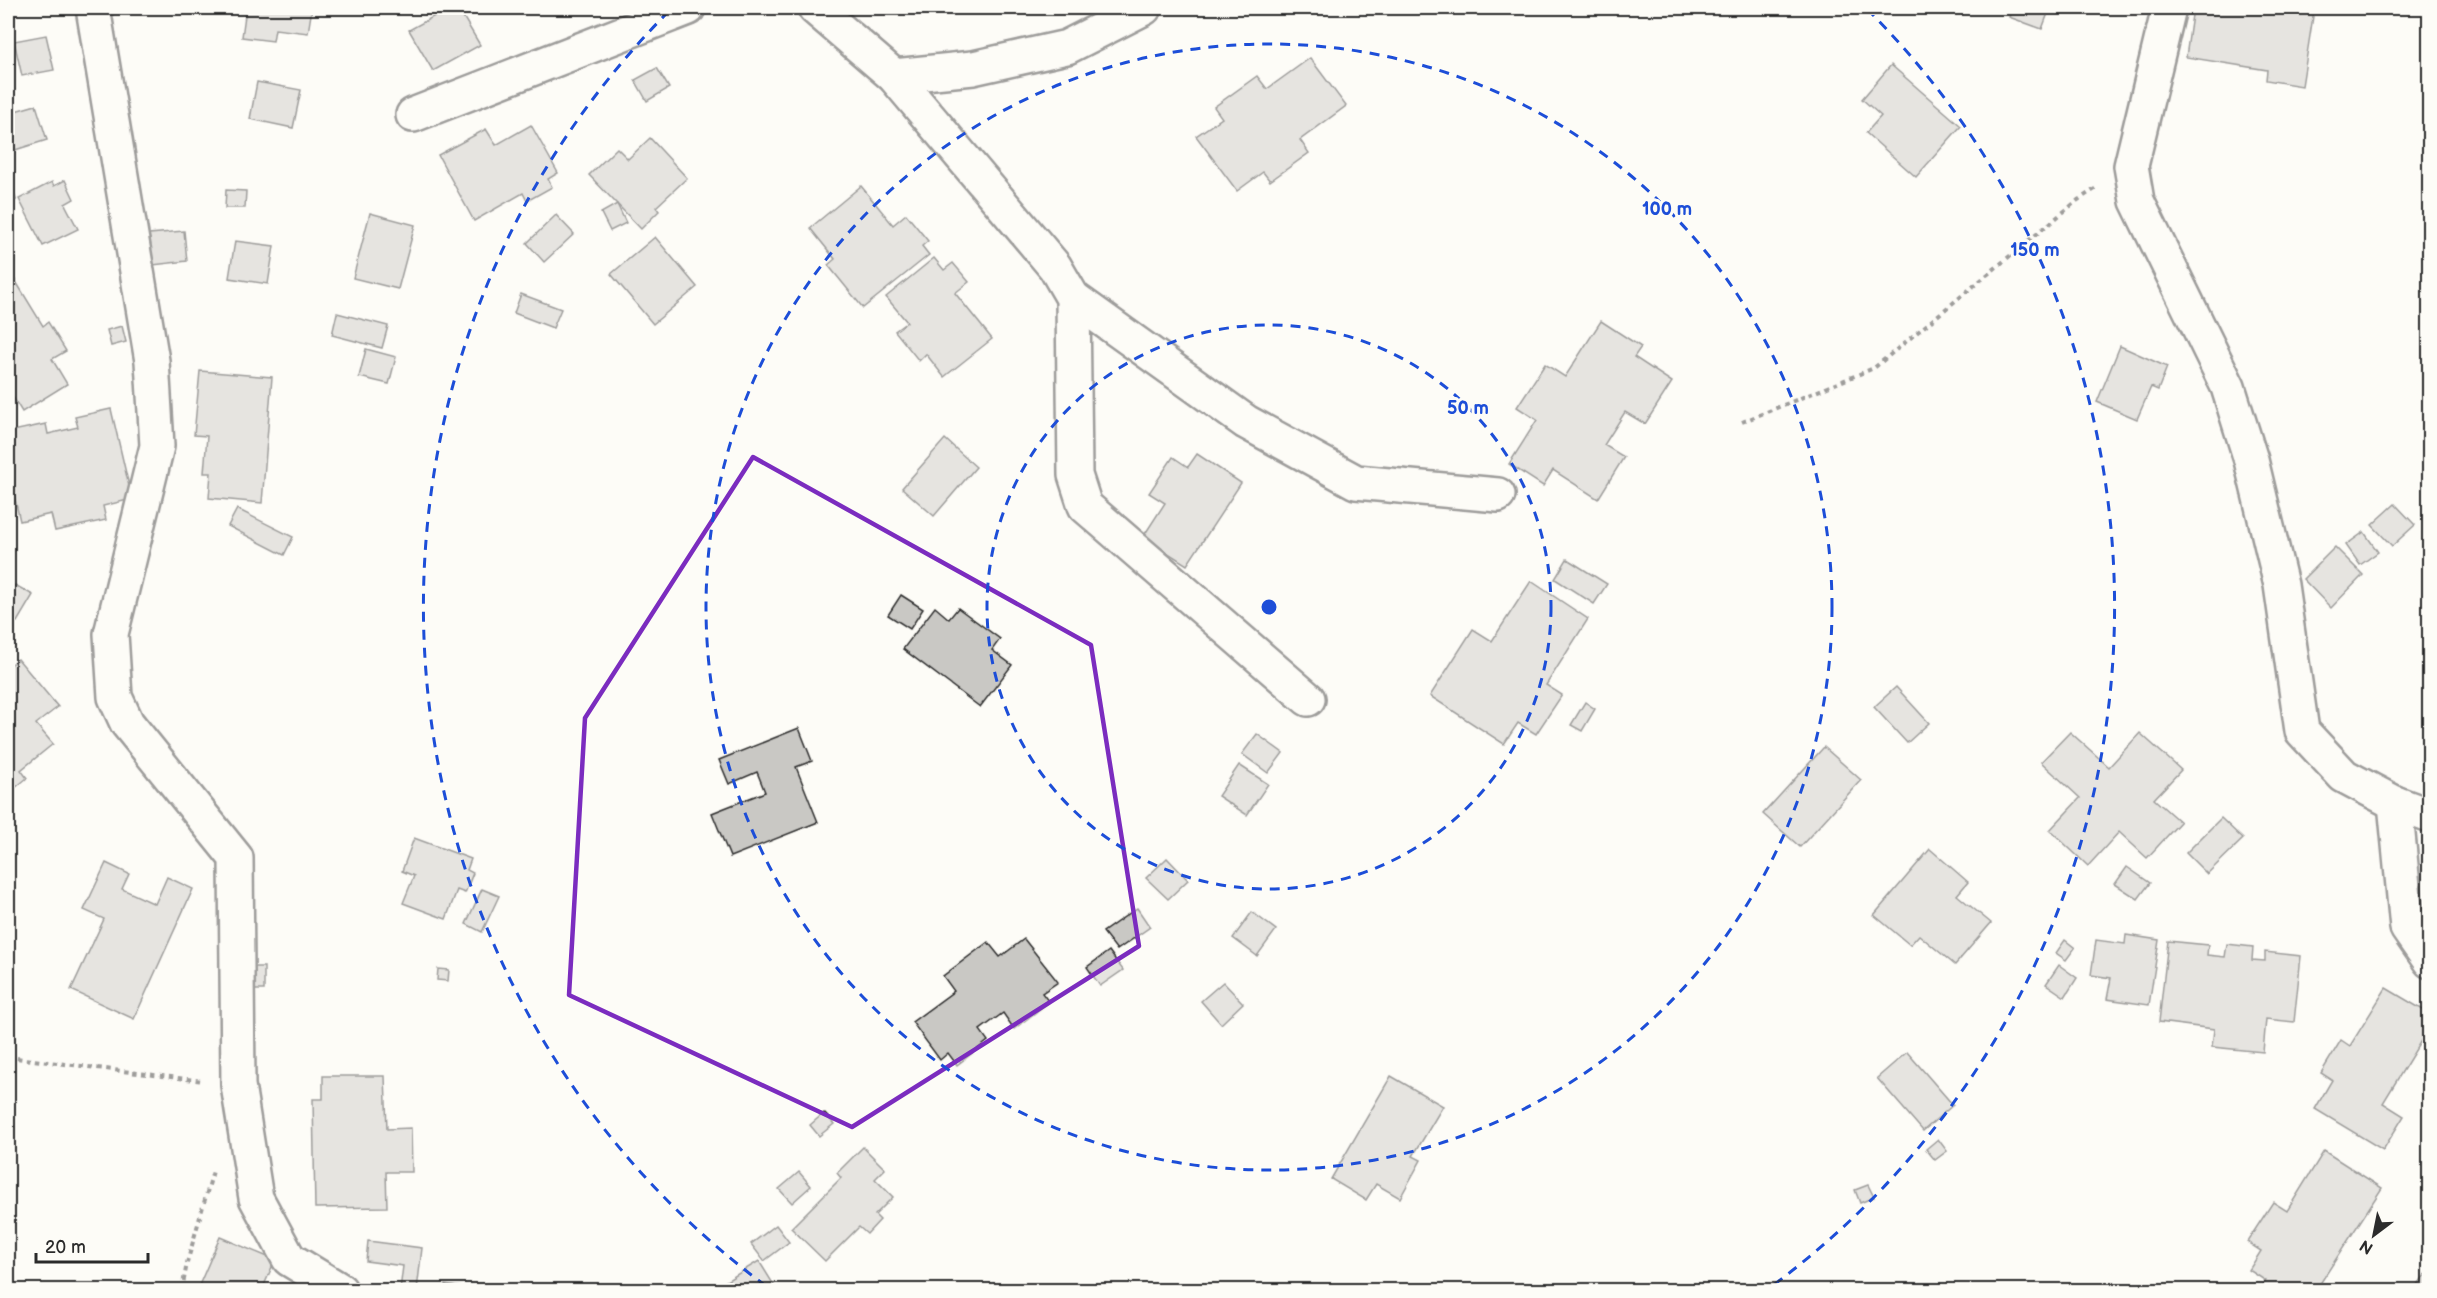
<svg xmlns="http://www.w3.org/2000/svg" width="2437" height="1298" font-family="'Balsamiq Sans',sans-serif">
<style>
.building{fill:#c9c8c4;stroke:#2b2b2b;stroke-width:1.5}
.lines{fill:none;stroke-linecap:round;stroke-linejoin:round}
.street-casing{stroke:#2b2b2b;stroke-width:38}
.path{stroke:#2b2b2b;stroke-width:4;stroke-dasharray:4.5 4.5;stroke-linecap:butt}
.street{stroke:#fdfcf7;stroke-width:33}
.marked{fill:none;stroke:#7b2cbf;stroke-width:4.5;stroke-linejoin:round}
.ring{fill:none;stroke:#1d4ed8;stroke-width:3;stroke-dasharray:10 8}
.centre{fill:#1d4ed8;stroke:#fdfcf7;stroke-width:3}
.ring-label{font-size:18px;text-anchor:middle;font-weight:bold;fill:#1d4ed8;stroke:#fdfcf7;stroke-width:6;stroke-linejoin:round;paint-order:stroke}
</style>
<rect width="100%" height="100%" fill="#fdfcf7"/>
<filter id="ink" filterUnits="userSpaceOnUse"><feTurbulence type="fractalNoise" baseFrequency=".0167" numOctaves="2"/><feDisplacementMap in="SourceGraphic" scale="12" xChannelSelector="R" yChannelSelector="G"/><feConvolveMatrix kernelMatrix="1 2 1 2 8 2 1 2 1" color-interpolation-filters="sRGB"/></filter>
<g filter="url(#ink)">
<!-- building -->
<g class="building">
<path d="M 246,8 L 312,8 L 308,33 L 275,29 L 273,41 L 242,37 Z"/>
<path d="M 449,8 L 458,8 L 480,45 L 433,71 L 409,30 Z"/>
<path d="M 2012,8 L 2050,8 L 2042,29 L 2009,17 Z"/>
<path d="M 2193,8 L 2240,8 L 2275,13 L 2276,8 L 2314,10 L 2302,86 L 2266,80 L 2267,70 L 2186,57 Z"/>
<path d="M 46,35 L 54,70 L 22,76 L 14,41 Z"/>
<path d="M 1310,58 L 1346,106 L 1300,140 L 1309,153 L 1270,181 L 1263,172 L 1237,191 L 1196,136 L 1222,118 L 1214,107 L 1257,76 L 1267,89 Z"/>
<path d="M 1891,65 L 1961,126 L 1916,177 L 1866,133 L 1881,116 L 1862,99 Z"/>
<path d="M 657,68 L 669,88 L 647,101 L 635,80 Z"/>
<path d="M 257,82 L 301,90 L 293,128 L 250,119 Z"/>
<path d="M 36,105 L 47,140 L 15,150 L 8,124 L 8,113 Z"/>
<path d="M 531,125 L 558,173 L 548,179 L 552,187 L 527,201 L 523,193 L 474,221 L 438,155 L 486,129 L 496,145 Z"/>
<path d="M 650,138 L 687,178 L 656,207 L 659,211 L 641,229 L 589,175 L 617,148 L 628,159 Z"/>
<path d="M 8,178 L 10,178 L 16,200 L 8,203 Z"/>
<path d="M 65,180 L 74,199 L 65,204 L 78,229 L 43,246 L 19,199 L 52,182 L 54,186 Z"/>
<path d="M 861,186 L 893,225 L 906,214 L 928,241 L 922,246 L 929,255 L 863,308 L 828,265 L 835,259 L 810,228 Z"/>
<path d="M 226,190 L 246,191 L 245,208 L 225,208 Z"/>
<path d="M 617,204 L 626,223 L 610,231 L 601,213 Z"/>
<path d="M 370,213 L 415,225 L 398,289 L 353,278 Z"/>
<path d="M 556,215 L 574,234 L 544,262 L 527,243 Z"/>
<path d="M 184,231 L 187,261 L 153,265 L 149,234 Z"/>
<path d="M 655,237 L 697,287 L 653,324 L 611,274 Z"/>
<path d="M 235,241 L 274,246 L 268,284 L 229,278 Z"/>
<path d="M 934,258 L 944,270 L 953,263 L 969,282 L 955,293 L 992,339 L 944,377 L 926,354 L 919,361 L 895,331 L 907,322 L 886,297 Z"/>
<path d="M 15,280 L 43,326 L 48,322 L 66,351 L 52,359 L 67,384 L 22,412 L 8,389 L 8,285 Z"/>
<path d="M 521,294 L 561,309 L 553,328 L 514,313 Z"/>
<path d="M 337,313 L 388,326 L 382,348 L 332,335 Z"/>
<path d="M 1601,321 L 1641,347 L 1634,357 L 1672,382 L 1645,424 L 1625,412 L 1604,445 L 1624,457 L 1598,499 L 1553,470 L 1543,486 L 1509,464 L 1537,420 L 1517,407 L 1545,364 L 1565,377 Z"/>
<path d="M 122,326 L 126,342 L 111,346 L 107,330 Z"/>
<path d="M 2120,346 L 2167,367 L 2158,390 L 2151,387 L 2137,419 L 2097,402 Z"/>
<path d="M 366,349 L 396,357 L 389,384 L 359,377 Z"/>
<path d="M 200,371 L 272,377 L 262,503 L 209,498 L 211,473 L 204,473 L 207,436 L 194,435 Z"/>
<path d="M 111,409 L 132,499 L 103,506 L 106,520 L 55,531 L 51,514 L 20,521 L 8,469 L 8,432 L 46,424 L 48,434 L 78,427 L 75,417 Z"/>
<path d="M 945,439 L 976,467 L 934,516 L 902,488 Z"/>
<path d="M 1197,454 L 1241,483 L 1187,565 L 1143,537 L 1165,503 L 1149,493 L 1173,457 L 1188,467 Z"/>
<path d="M 2395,504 L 2415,525 L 2392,546 L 2372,525 Z"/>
<path d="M 237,509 L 293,537 L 284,555 L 228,526 Z"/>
<path d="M 2364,532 L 2378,552 L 2360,565 L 2346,545 Z"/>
<path d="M 2335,547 L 2363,575 L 2331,608 L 2303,579 Z"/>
<path d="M 1567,559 L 1607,584 L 1594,604 L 1555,579 Z"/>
<path d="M 1531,581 L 1588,619 L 1546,685 L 1562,695 L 1536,734 L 1518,723 L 1504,744 L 1430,696 L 1473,629 L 1492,641 Z"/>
<path d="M 15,585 L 33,595 L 17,622 L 8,616 L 8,597 Z"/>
<path d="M 901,595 L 923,609 L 910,629 L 888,615 Z"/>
<path d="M 935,607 L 949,619 L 958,608 L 1000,639 L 992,650 L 1012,665 L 980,707 L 903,649 Z"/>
<path d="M 18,659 L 58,707 L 36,724 L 53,744 L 21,770 L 27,778 L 8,794 L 8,667 Z"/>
<path d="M 1896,687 L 1929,723 L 1907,743 L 1874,707 Z"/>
<path d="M 1585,702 L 1595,709 L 1582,731 L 1571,725 Z"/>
<path d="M 799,728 L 812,761 L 796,767 L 818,822 L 730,857 L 712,813 L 765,792 L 757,772 L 729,784 L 719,760 Z"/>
<path d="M 2070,732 L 2109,767 L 2140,733 L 2181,770 L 2154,799 L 2180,822 L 2147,858 L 2119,832 L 2088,866 L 2050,830 L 2080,798 L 2041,762 Z"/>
<path d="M 1257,734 L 1283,753 L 1268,773 L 1242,754 Z"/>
<path d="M 1824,747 L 1861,780 L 1800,847 L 1763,814 Z"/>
<path d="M 1239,765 L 1268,784 L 1247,815 L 1218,796 Z"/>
<path d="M 2221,818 L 2243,839 L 2207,874 L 2186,853 Z"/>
<path d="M 414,838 L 471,859 L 467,870 L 473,873 L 465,893 L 457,890 L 446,919 L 403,903 L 414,876 L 402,871 Z"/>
<path d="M 1930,849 L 1968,882 L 1957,895 L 1991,923 L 1955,965 L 1919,935 L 1910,945 L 1874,915 Z"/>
<path d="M 1167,858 L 1188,880 L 1168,899 L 1146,878 Z"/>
<path d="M 106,863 L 129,874 L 122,889 L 155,904 L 167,877 L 193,889 L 134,1019 L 71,990 L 104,919 L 84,910 Z"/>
<path d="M 2127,867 L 2150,883 L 2138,899 L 2115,884 Z"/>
<path d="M 482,889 L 499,896 L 482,932 L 466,924 Z"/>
<path d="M 1137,908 L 1150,927 L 1117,950 L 1103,932 Z"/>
<path d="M 1252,912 L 1276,930 L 1257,956 L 1233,938 Z"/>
<path d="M 2126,935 L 2159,940 L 2149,1005 L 2107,999 L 2111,978 L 2091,975 L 2096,940 L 2125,944 Z"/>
<path d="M 1024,939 L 1058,982 L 1042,993 L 1049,1002 L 1014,1029 L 1003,1013 L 980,1030 L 988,1041 L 957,1065 L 948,1053 L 940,1060 L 912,1022 L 954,991 L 943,976 L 988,942 L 1000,957 Z"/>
<path d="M 2065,940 L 2075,948 L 2066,960 L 2056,953 Z"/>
<path d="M 2168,941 L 2208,945 L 2207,955 L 2225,957 L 2227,944 L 2253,947 L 2252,960 L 2265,961 L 2265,952 L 2301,956 L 2294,1022 L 2266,1019 L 2263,1052 L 2212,1047 L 2214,1029 L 2159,1022 Z"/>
<path d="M 1109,951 L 1123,970 L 1100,986 L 1087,967 Z"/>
<path d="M 2059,965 L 2077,978 L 2065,997 L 2046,984 Z"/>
<rect x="246" y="967" width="18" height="23"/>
<path d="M 438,969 L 449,970 L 448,981 L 437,980 Z"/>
<path d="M 1223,982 L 1243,1003 L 1221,1024 L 1201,1001 Z"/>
<path d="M 2386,988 L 2430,1014 L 2430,1026 L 2383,1103 L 2404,1116 L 2383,1150 L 2315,1109 L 2332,1080 L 2321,1073 L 2341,1040 L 2350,1046 Z"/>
<path d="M 1907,1052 L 1953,1105 L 1923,1131 L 1877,1078 Z"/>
<path d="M 323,1076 L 385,1076 L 387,1129 L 411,1128 L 412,1172 L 386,1172 L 387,1207 L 315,1208 L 313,1099 L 323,1099 Z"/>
<path d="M 1391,1076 L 1443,1106 L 1413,1156 L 1421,1160 L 1400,1198 L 1376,1184 L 1366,1200 L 1331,1179 Z"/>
<path d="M 824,1113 L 834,1124 L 819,1136 L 810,1125 Z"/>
<path d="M 1938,1139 L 1947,1151 L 1935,1160 L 1926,1149 Z"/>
<path d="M 863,1147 L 885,1169 L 875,1179 L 893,1197 L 875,1215 L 880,1220 L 867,1234 L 859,1227 L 825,1261 L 791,1228 L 841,1178 L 837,1173 Z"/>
<path d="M 2324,1151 L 2382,1188 L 2316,1290 L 2259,1290 L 2266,1281 L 2249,1270 L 2261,1251 L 2247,1242 L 2273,1202 L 2287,1211 Z"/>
<path d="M 799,1172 L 811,1186 L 792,1203 L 779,1189 Z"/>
<path d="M 1868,1185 L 1874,1197 L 1860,1203 L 1855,1190 Z"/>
<path d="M 776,1225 L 789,1242 L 764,1261 L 751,1244 Z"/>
<path d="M 220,1237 L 275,1260 L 262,1290 L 197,1290 Z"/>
<path d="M 368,1241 L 422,1248 L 417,1290 L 400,1290 L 403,1266 L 366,1261 Z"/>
<path d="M 759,1261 L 777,1290 L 717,1290 L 715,1288 Z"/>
<path d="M 2430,1268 L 2430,1290 L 2414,1290 Z"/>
<path d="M 445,1285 L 464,1288 L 463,1290 L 445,1290 Z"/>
</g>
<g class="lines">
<!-- street casing -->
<g class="street-casing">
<g id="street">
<path d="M 93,8 L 152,361 L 157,446 L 111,634 L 115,697 L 127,723 L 236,858 L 238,1085 L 256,1198 L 289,1259 L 340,1290"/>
<path d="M 815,8 L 894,76 L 1055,267 L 1073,298 L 1075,475 L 1085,506 L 1308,699"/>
<path d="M 2169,8 L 2131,166 L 2137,201 L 2228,387 L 2251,460 L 2281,585 L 2302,731 L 2344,776 L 2395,803 L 2430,816"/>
<path d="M 894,76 L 973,68 L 1067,47 L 1144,8"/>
<path d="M 413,115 L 688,8"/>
<path d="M 1073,298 L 1246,422 L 1356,482 L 1498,495"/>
<path d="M 2395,803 L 2407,928 L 2430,961"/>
</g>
</g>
<!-- path -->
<g class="path">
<path d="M 1742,422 L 1874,368 L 2078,200 L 2098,187"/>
<path d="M 8,1057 L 203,1081"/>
<path d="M 182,1290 L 187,1263 L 213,1171"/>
</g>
<!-- street -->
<use href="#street" class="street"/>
</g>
</g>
<!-- marked area -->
<path d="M0 0H2437V1298H0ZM 753,457 L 1091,645 L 1139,946 L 852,1127 L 569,995 L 585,718 Z" fill="#fdfcf7" fill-opacity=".55" fill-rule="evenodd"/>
<path class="marked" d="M 753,457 L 1091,645 L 1139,946 L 852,1127 L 569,995 L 585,718 Z"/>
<!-- distance rings -->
<g class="ring">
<circle cx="1269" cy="607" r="282"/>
<circle cx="1269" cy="607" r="563"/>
<path d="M766 1286A845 845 0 0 1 671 9M1867 9A845 845 0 0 1 1772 1286"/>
</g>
<circle cx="1269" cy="607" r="9" class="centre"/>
<g class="ring-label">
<text x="1667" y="215">100 m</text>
<text x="2035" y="256">150 m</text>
<text x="1468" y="414">50 m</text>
</g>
<!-- margin -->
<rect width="2437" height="1298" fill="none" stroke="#fdfcf7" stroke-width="30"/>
<rect x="15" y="15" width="2407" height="1268" fill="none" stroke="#2b2b2b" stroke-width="2" filter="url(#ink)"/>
<!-- north arrow -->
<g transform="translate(2374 1235) rotate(212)" stroke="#fdfcf7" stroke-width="4.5" paint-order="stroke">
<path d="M0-4.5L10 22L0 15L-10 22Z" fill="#2b2b2b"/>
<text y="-9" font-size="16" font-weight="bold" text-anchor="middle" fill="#2b2b2b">N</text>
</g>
<!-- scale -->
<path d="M36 1253v9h112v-9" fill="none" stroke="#2b2b2b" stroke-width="3"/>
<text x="45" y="1253" font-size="18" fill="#2b2b2b" stroke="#fdfcf7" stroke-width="4.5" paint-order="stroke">20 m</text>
</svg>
